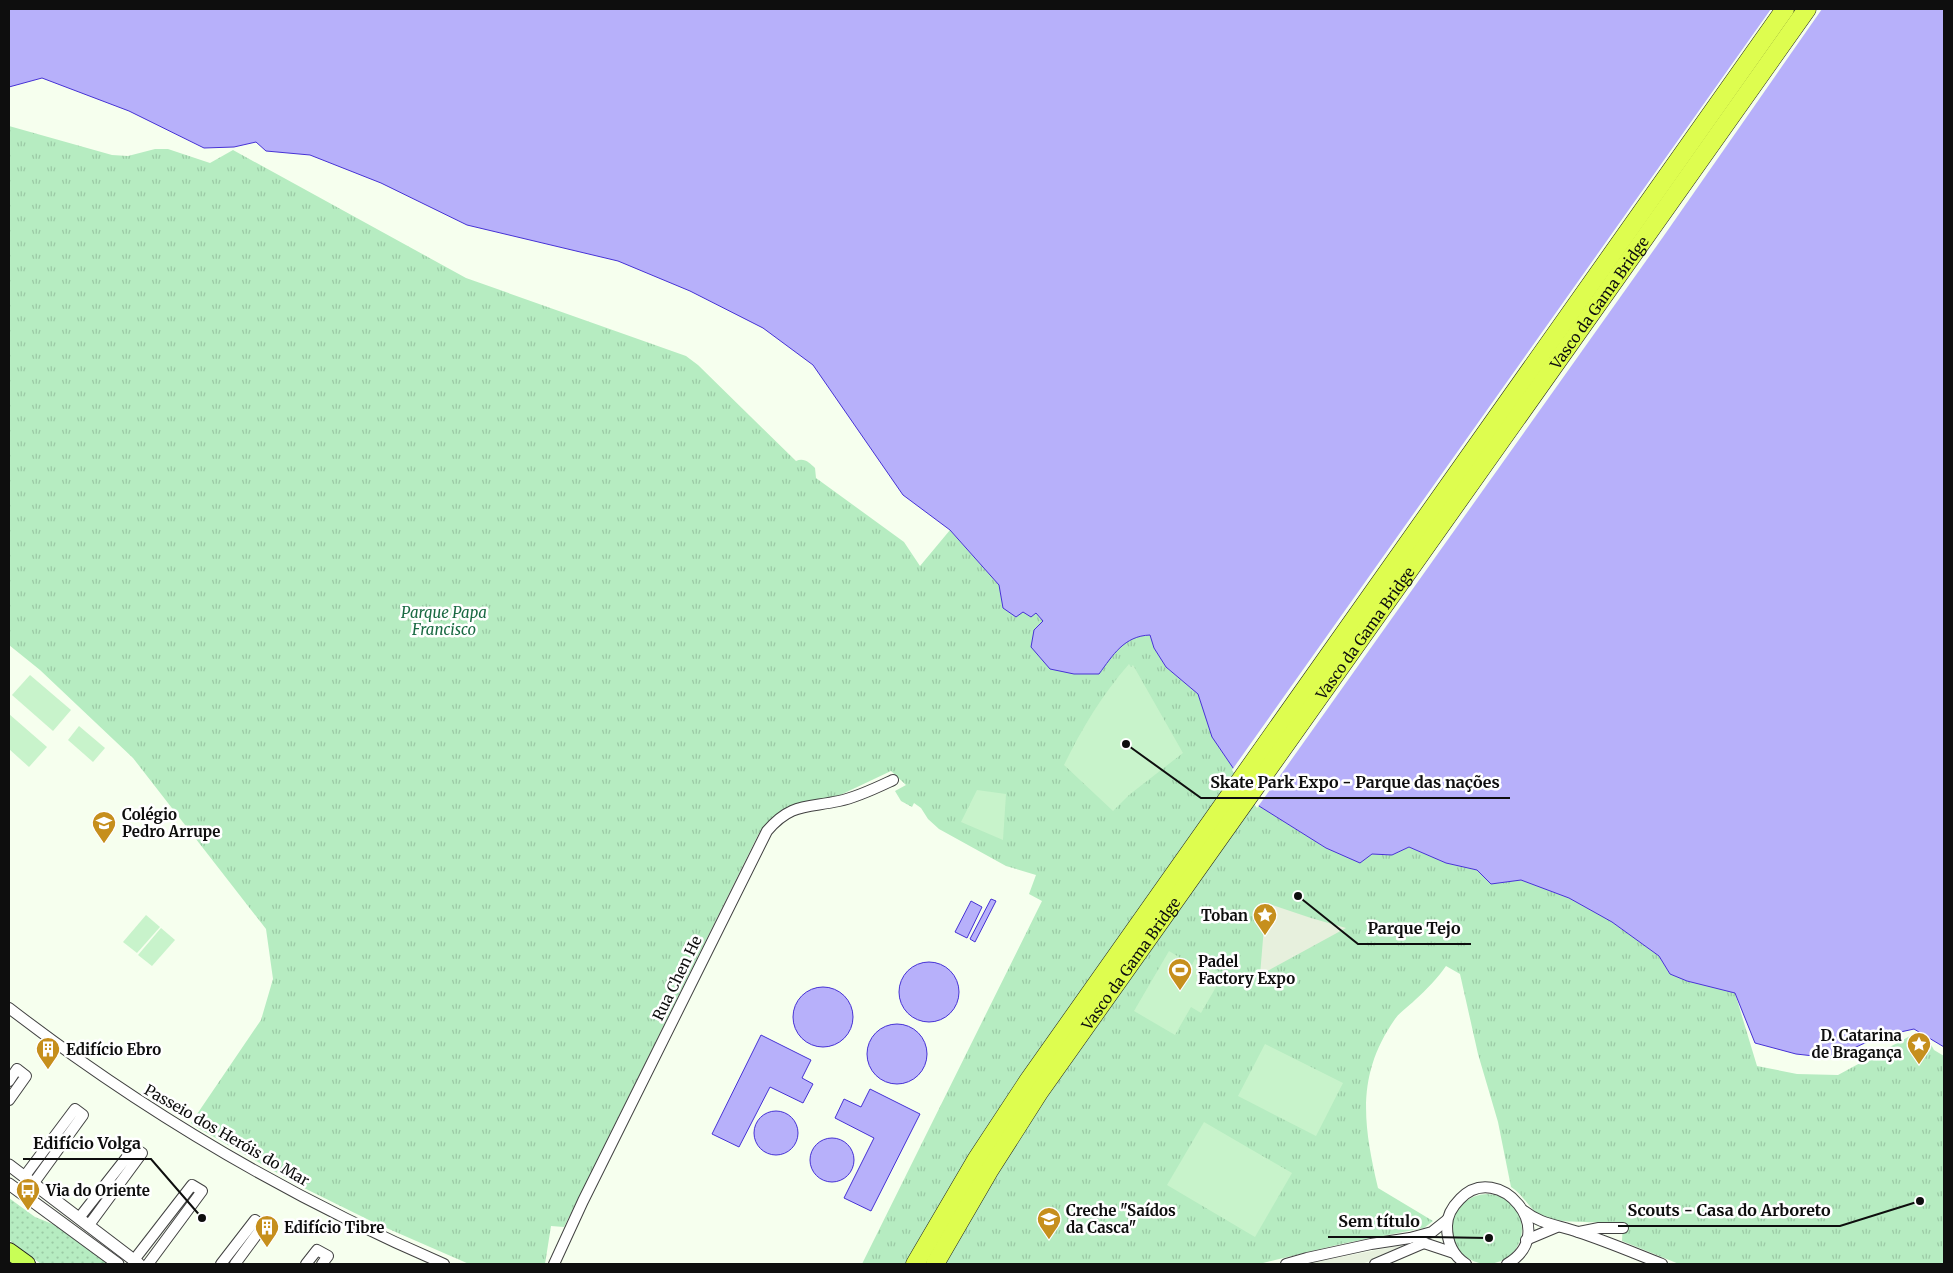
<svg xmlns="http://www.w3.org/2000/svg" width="1953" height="1273" font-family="Merriweather,serif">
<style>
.grass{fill:url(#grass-dots)}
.park{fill:url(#park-tufts)}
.pitch{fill:#c8f3cb}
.plaza{fill:#e7f0dd}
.water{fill:#b7b0fa;stroke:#4632d5}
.pier{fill:#f6ffee}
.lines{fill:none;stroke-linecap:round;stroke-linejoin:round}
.minor-casing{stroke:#414141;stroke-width:12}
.tertiary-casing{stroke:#414141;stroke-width:13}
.trunk-casing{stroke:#1f1f1f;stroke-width:18}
.motorway-casing{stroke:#1f1f1f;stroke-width:19}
.minor{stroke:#fff;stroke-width:10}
.tertiary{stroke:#fff;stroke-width:11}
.trunk{stroke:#c8fe56;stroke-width:16}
.motorway{stroke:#defd4f;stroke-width:18}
.labels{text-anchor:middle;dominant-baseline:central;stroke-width:5;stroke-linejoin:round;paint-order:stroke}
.street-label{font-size:15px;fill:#0e0e0e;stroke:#fff}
.park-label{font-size:15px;font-style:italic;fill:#1a6a43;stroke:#fff}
.poi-label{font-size:15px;font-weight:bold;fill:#0e0e0e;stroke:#fff;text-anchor:start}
.leader{fill:none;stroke:#0e0e0e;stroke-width:2}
.callout-dot{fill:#0e0e0e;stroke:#fff;stroke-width:2}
.callout-label{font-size:16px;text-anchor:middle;font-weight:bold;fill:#0e0e0e;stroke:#fff;stroke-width:5;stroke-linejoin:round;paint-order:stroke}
</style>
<defs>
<pattern id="grass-dots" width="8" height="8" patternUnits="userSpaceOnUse" patternTransform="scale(1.25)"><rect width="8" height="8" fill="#b6ecc1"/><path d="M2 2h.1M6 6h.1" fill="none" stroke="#9bc9a5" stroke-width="1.8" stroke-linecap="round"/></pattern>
<pattern id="park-tufts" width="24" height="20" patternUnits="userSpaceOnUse" patternTransform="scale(1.25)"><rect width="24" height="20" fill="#b6ecc1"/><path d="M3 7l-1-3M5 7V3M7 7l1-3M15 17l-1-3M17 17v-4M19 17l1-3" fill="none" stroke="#9bc9a5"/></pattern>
</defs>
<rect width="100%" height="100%" fill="#f6ffee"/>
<!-- grass -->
<path class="grass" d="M 9,1198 L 35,1217 L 55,1225 L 108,1264 L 41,1264 L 9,1240 Z"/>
<!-- park -->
<g class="park">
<path d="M 9,126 L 112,155 L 128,156 L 155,149 L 168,149 L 210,163 L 233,150 L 466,278 L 686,356 L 698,365 L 796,461 C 804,457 810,463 815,468 L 816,478 L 904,542 L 920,566 L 950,530 L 999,585 L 1003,608 L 1036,613 L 1043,621 L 1109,660 C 1121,645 1130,636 1150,635 L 1154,648 L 1166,667 L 1198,694 L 1212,737 L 1259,806 L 1326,848 L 1360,862 L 1372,854 L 1392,855 L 1409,847 L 1446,863 L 1477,870 L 1491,884 L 1521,880 L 1569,898 L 1612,922 L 1659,956 L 1670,974 L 1687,981 L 1735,993 L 1757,1066 L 1797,1074 L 1838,1075 L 1910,1036 L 1921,1043 L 1928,1039 L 1934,1050 L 1944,1056 L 1944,1264 L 1679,1264 L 1622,1241 L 1623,1222 C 1604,1222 1556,1224 1541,1216 C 1529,1209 1523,1194 1511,1187 L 1498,1122 L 1478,1054 L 1460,974 L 1446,966 C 1437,979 1427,989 1415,1000 C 1409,1006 1400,1012 1395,1019 C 1356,1075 1363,1124 1378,1188 L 1433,1221 L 1424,1228 L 1341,1244 L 1259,1264 L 862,1264 L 1042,901 L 1029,894 L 1036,875 L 1006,866 L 939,829 L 928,819 L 921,808 L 914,803 L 912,807 L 901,801 L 895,791 L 906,785 L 891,771 L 836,797 L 772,820 L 759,833 L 564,1227 L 551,1226 L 545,1264 L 469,1264 L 375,1223 L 304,1188 L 198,1128 L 191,1123 L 261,1020 L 273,979 L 266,929 L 133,758 L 40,670 L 9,645 Z"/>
<circle cx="1487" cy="1229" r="35"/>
</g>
<!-- pitch -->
<g class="pitch">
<path d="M 1129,664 L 1131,667 L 1133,665 L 1183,753 L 1129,795 L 1113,811 L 1064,765 C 1082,728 1102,695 1129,664 Z"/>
<path d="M 30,675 L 71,710 L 53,731 L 12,695 Z"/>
<path d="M 9,714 L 47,747 L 29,767 L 9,749 Z"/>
<path d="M 79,726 L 105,748 L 93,762 L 68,740 Z"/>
<path d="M 977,790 L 1006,794 L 1003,840 L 961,822 Z"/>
<path d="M 146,915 L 160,927 L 137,953 L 123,942 Z"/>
<path d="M 161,928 L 175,940 L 152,966 L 138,955 Z"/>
<path d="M 1169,951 L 1192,965 L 1195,959 L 1223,975 L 1201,1013 L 1191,1007 L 1175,1035 L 1134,1011 Z"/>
<path d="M 1265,1044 L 1343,1083 L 1316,1136 L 1238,1096 Z"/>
<path d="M 1204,1122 L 1292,1173 L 1255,1237 L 1167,1185 Z"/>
</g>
<!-- plaza -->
<g class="plaza">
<path d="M 1266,903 L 1311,918 L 1346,928 L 1260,975 Z"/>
<path d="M 1403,1245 L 1404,1247 L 1362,1264 L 1305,1264 Z"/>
</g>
<!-- water -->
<g class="water">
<path d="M 9,9 L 1944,9 L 1944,1047 L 1914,1029 L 1878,1037 L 1832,1058 L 1796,1054 L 1755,1043 L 1735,993 L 1687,981 L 1670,974 L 1659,956 L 1612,922 L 1569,898 L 1521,880 L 1491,884 L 1477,870 L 1446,863 L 1409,847 L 1392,855 L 1372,854 L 1360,863 L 1326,848 L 1259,806 L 1212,737 L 1198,694 L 1166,667 L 1154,648 L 1150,635 C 1124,636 1113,655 1099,674 L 1074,674 L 1050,669 L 1031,647 L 1034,630 L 1043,621 L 1036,613 L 1031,617 L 1023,612 L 1016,617 L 1003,608 L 999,585 L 950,530 L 903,495 L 813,365 L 763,328 L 690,291 L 618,261 L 467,225 L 381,183 L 310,155 L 266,151 L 256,142 L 234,147 L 204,148 L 129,111 L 42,78 L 9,87 Z"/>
<path d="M 991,899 L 996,901 L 975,942 L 970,939 Z"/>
<path d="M 971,901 L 982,907 L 967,938 L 955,932 Z"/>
<circle cx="929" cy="992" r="30"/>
<circle cx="823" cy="1017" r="30"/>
<circle cx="897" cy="1054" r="30"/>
<path d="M 761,1035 L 811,1060 L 802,1078 L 813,1084 L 803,1103 L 770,1087 L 739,1147 L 712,1134 Z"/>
<path d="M 870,1089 L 920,1114 L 871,1211 L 844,1198 L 874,1138 L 835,1118 L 844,1099 L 861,1107 Z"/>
<circle cx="776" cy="1133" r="22"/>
<circle cx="832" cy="1160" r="22"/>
</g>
<!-- pier -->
<path class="pier" d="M 1771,9 L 1822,9 L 1663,237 L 1257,808 L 1232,770 Z"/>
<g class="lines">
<!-- minor casing -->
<g class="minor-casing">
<g id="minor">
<path d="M 9,1008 C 143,1111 288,1197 444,1264"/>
<path d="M 9,1081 L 17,1069 L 26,1076 L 9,1100"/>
<path d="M 24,1177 L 75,1109 L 83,1115 L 33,1184"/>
<path d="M 1524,1211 C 1540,1224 1558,1225 1578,1232 C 1606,1241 1634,1253 1662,1264"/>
<path d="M 79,1218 L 134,1148 L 142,1153 L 89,1225"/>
<path d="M 1579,1232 L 1599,1228 L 1623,1228"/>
<path d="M 1526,1240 L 1557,1227"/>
<path d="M 1418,1241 L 1454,1253"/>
<path d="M 134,1260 L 192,1185 L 202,1191 L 148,1264"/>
<path d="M 221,1264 L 255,1220 L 263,1226 L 235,1264"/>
<path d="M 306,1264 L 317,1250 L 328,1256 L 322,1264"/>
<path d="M 554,1264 L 583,1201 L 767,831 C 791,803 806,808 839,801 C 858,797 876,788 893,780"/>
<path d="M 1286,1264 L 1307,1258 L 1371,1244 L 1410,1238 L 1432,1232 L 1447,1220"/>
<path d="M 1375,1264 L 1424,1243"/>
<path d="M 1466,1264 C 1452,1255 1447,1242 1447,1226 C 1447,1215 1453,1206 1460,1199 C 1498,1159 1562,1232 1507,1264"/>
</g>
</g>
<!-- tertiary casing -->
<g class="tertiary-casing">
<g id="tertiary">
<path d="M 9,1165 L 139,1264"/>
<path d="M 9,1184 L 118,1264"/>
</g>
</g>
<!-- trunk casing -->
<g class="trunk-casing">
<path id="trunk" d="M 9,1251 L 27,1264"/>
</g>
<!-- motorway casing -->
<g class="motorway-casing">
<g id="motorway">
<path d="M 915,1264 L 976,1160 L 1028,1081 L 1785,9"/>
<path id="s1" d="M 935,1264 L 989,1171 L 1040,1091 L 1807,9"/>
</g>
</g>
<!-- minor -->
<use href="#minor" class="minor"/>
<!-- tertiary -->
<use href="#tertiary" class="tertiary"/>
<!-- trunk -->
<use href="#trunk" class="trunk"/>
<!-- motorway -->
<use href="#motorway" class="motorway"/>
</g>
<!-- icons -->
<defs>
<g id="school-pin" transform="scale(1.25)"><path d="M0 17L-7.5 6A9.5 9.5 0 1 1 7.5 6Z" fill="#c68f1d" stroke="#fff"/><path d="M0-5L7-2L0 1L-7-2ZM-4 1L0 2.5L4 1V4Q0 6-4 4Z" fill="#fff"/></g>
<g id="sight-pin" transform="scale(1.25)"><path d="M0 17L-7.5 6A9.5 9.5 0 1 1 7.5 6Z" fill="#c68f1d" stroke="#fff"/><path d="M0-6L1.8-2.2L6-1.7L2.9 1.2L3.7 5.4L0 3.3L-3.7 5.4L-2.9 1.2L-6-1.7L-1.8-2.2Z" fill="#fff"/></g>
<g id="stadium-pin" transform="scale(1.25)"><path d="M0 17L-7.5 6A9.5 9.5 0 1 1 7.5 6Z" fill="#c68f1d" stroke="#fff"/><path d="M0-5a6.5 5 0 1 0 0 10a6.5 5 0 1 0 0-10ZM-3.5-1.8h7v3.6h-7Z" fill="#fff"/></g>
<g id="building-pin" transform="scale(1.25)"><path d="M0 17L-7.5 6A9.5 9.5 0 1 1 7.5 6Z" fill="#c68f1d" stroke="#fff"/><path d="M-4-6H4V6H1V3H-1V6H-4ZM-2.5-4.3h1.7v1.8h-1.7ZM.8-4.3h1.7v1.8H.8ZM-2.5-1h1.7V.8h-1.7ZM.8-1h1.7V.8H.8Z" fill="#fff"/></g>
<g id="bus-pin" transform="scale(1.25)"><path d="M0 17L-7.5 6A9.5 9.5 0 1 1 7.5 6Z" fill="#c68f1d" stroke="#fff"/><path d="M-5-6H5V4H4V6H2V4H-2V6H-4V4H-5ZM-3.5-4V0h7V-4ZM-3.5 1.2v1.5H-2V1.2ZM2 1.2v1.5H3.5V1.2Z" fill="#fff"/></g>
</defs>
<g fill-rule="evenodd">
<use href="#school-pin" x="104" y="823"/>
<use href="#sight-pin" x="1265" y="915"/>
<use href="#stadium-pin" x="1180" y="970"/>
<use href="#sight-pin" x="1919" y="1044"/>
<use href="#building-pin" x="48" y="1049"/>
<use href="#bus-pin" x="28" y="1190"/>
<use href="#school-pin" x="1049" y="1219"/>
<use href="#building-pin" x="267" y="1227"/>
</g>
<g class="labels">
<!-- street labels -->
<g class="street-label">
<text stroke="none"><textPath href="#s1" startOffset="1169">Vasco da Gama Bridge</textPath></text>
<text stroke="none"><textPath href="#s1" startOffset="764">Vasco da Gama Bridge</textPath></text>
<text stroke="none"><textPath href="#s1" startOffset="359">Vasco da Gama Bridge</textPath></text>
<text transform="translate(677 978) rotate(-64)">Rua Chen He</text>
<text transform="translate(227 1135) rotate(30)">Passeio dos Heróis do Mar</text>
</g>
<!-- park labels -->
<g class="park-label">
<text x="444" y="612">Parque Papa<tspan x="444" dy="17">Francisco</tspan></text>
</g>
<!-- poi labels -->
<g class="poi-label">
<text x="122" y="814">Colégio<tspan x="122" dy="17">Pedro Arrupe</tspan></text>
<text x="1248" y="915" text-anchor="end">Toban</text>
<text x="1198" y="961">Padel<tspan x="1198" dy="17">Factory Expo</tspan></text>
<text x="1902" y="1035" text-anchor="end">D. Catarina<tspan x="1902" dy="17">de Bragança</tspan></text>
<text x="66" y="1049">Edifício Ebro</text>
<text x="46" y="1190">Via do Oriente</text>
<text x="1066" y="1210">Creche "Saídos<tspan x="1066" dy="17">da Casca"</tspan></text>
<text x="284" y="1227">Edifício Tibre</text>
</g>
</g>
<!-- callouts -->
<path class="leader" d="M1126 744L1201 798H1510M1298 896L1358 944H1471M202 1218L151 1159H23M1920 1201L1840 1226H1618M1489 1238L1430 1237H1328"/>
<g class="callout-dot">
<circle cx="1126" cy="744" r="5"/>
<circle cx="1298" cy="896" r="5"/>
<circle cx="202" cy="1218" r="5"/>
<circle cx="1920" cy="1201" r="5"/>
<circle cx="1489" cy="1238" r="5"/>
</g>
<g class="callout-label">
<text x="1355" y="788">Skate Park Expo - Parque das nações</text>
<text x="1414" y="934">Parque Tejo</text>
<text x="87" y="1149">Edifício Volga</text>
<text x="1729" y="1216">Scouts - Casa do Arboreto</text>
<text x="1379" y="1227">Sem título</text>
</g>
<!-- border -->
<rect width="1953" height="1273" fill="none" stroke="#0e0e0e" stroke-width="20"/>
</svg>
